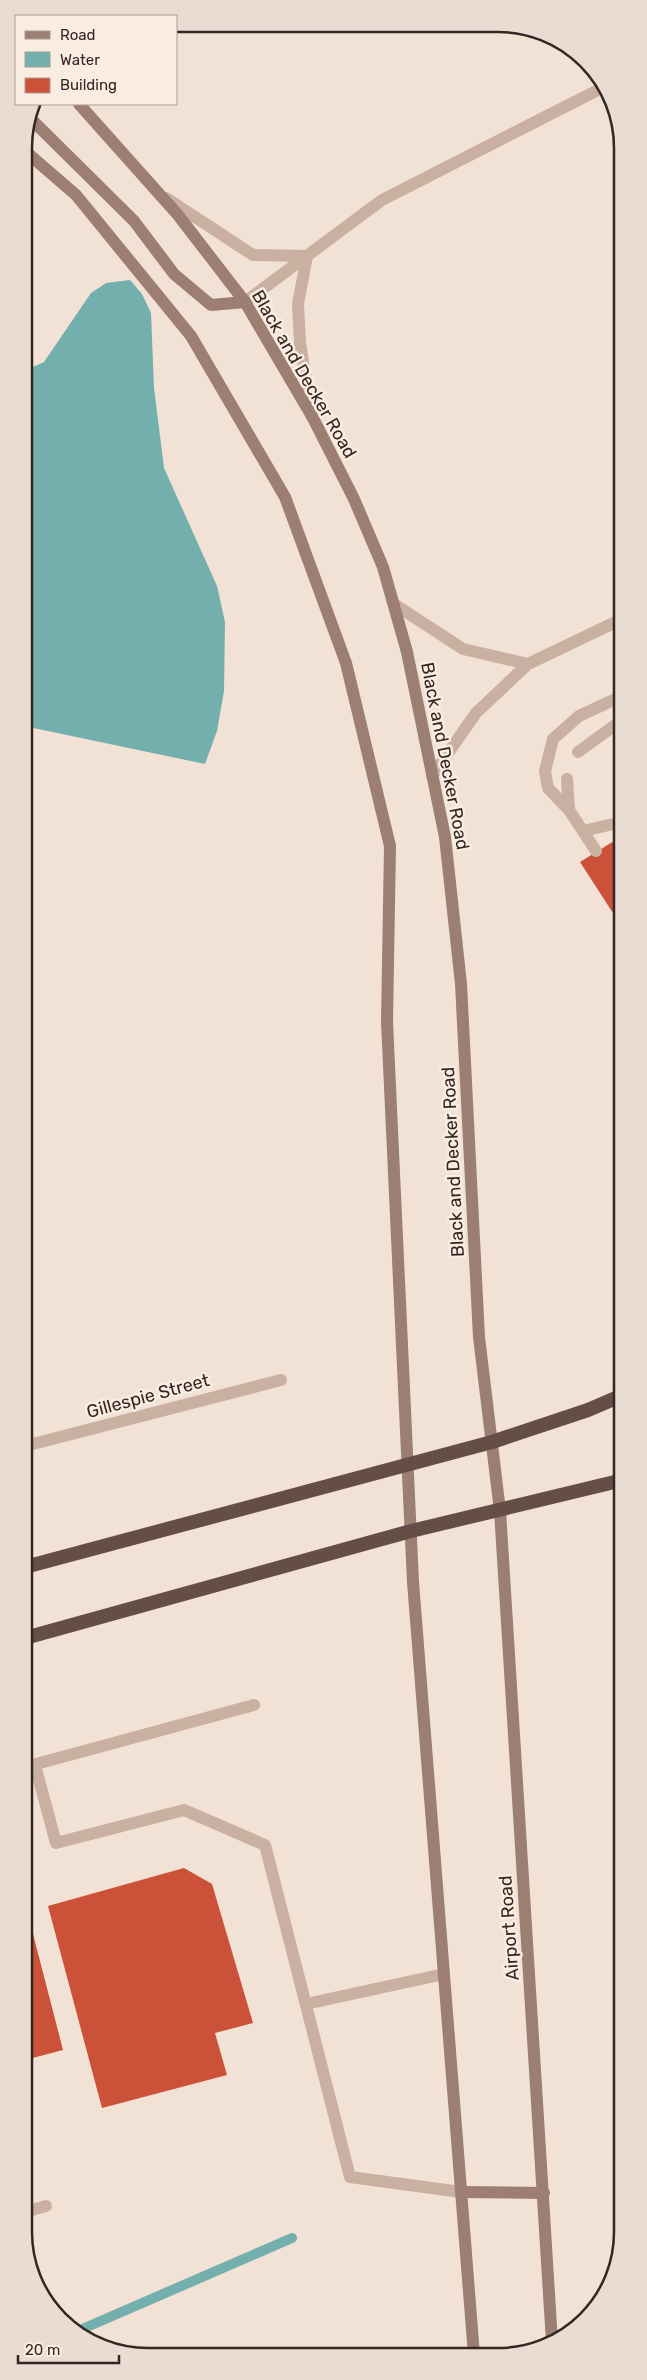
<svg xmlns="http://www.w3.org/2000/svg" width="647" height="2380" font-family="Rubik,sans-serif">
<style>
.water{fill:#73afad}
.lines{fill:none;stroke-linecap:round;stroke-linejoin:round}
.stream{stroke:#73afad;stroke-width:10}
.building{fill:#cb5138}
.service{stroke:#c9b0a1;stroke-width:12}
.minor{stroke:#c9b0a1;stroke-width:12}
.secondary{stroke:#9d7e72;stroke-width:12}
.trunk{stroke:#654e47;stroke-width:14}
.labels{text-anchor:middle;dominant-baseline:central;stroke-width:5;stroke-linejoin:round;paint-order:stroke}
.street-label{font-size:18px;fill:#332724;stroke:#f9ece1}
.rim{fill:none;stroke:#332724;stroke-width:2.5}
</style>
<rect width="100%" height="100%" fill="#f1e2d5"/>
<!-- water -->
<path class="water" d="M 130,280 L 142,294 L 151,313 L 154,388 L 164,468 L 217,586 L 225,622 L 224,691 L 217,731 L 205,764 L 24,726 L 24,371 L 44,362 L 91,293 L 106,283 Z"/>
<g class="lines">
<!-- stream -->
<path class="stream" d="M 80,2330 L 292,2238"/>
</g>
<!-- building -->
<g class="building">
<path d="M 614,841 L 622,853 L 622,927 L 580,862 Z"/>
<path d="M 184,1868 L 212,1884 L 253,2023 L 215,2033 L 227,2075 L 102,2108 L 48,1906 Z"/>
<path d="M 32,1930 L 63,2050 L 25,2060 L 25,1932 Z"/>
</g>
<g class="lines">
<!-- service -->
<g class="service">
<path d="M 166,198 L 253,255 L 307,256"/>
<path d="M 307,256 L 298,304 L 300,343 L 312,417"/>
<path d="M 245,302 L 382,200 L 602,88"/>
<path d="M 394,604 L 463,649 L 528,664"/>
<path d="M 578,752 L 622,720"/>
<path d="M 432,776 L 476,713 L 528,664 L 622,619"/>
<path d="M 567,779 L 569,810"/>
<path d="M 583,831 L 622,822"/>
<path d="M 596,851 L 569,810 L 548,788 L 545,771 L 553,739 L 579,716 L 622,696"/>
<path d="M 35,1765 L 56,1843 L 184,1810 L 265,1845 L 350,2177 L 461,2192"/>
<path d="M 306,2004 L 444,1974"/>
<path d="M 25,2212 L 46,2206"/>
</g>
<!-- minor -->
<g class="minor">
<path d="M 25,1446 L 281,1380"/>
<path d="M 25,1767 L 254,1705"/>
</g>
<!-- secondary -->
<g class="secondary">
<path d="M 79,104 L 178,215 L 245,302 L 313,418 L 354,499 L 383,567 L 407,652 L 445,837 L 461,984 L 479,1337 L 500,1511 L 552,2342"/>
<path d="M 29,117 L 134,221 L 174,274 L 211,305 L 245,302"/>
<path d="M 24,150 L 76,195 L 191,336 L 285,497 L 346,663 L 390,846 L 387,1022 L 413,1582 L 474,2355"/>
<path d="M 461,2192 L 544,2193"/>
</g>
<!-- trunk -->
<g class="trunk">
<path d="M 25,1567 L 492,1442 L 588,1410 L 623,1395"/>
<path d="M 25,1638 L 411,1531 L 623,1480"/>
</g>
</g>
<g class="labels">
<!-- street labels -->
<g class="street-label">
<text transform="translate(304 374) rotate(60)">Black and Decker Road</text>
<text transform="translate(445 756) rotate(79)">Black and Decker Road</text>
<text transform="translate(453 1162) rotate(-93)">Black and Decker Road</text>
<text transform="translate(148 1396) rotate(-15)">Gillespie Street</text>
<text transform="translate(509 1928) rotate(-94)">Airport Road</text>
</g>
</g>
<!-- crop -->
<path d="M0 0H647V2380H0ZM148 32H498A116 116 0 0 1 614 148V2232A116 116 0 0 1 498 2348H148A116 116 0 0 1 32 2232V148A116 116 0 0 1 148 32Z" fill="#e9dcd2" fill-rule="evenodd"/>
<path class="rim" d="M148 32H498A116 116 0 0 1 614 148V2232A116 116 0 0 1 498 2348H148A116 116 0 0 1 32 2232V148A116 116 0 0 1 148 32Z"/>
<!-- legend -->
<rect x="15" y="15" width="162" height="90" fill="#f9ece1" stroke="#aa9d95"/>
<rect x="25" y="31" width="25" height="8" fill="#9d7e72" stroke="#aa9d95"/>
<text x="60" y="40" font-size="15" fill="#332724">Road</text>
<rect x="25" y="52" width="25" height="15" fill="#73afad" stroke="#aa9d95"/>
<text x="60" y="65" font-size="15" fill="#332724">Water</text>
<rect x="25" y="78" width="25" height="15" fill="#cb5138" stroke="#aa9d95"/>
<text x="60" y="90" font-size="15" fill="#332724">Building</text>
<!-- scale -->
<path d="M18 2355v8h101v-8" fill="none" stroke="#332724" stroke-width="2.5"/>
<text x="25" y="2355" font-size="15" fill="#332724" stroke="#f9ece1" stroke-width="4" paint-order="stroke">20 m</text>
</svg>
